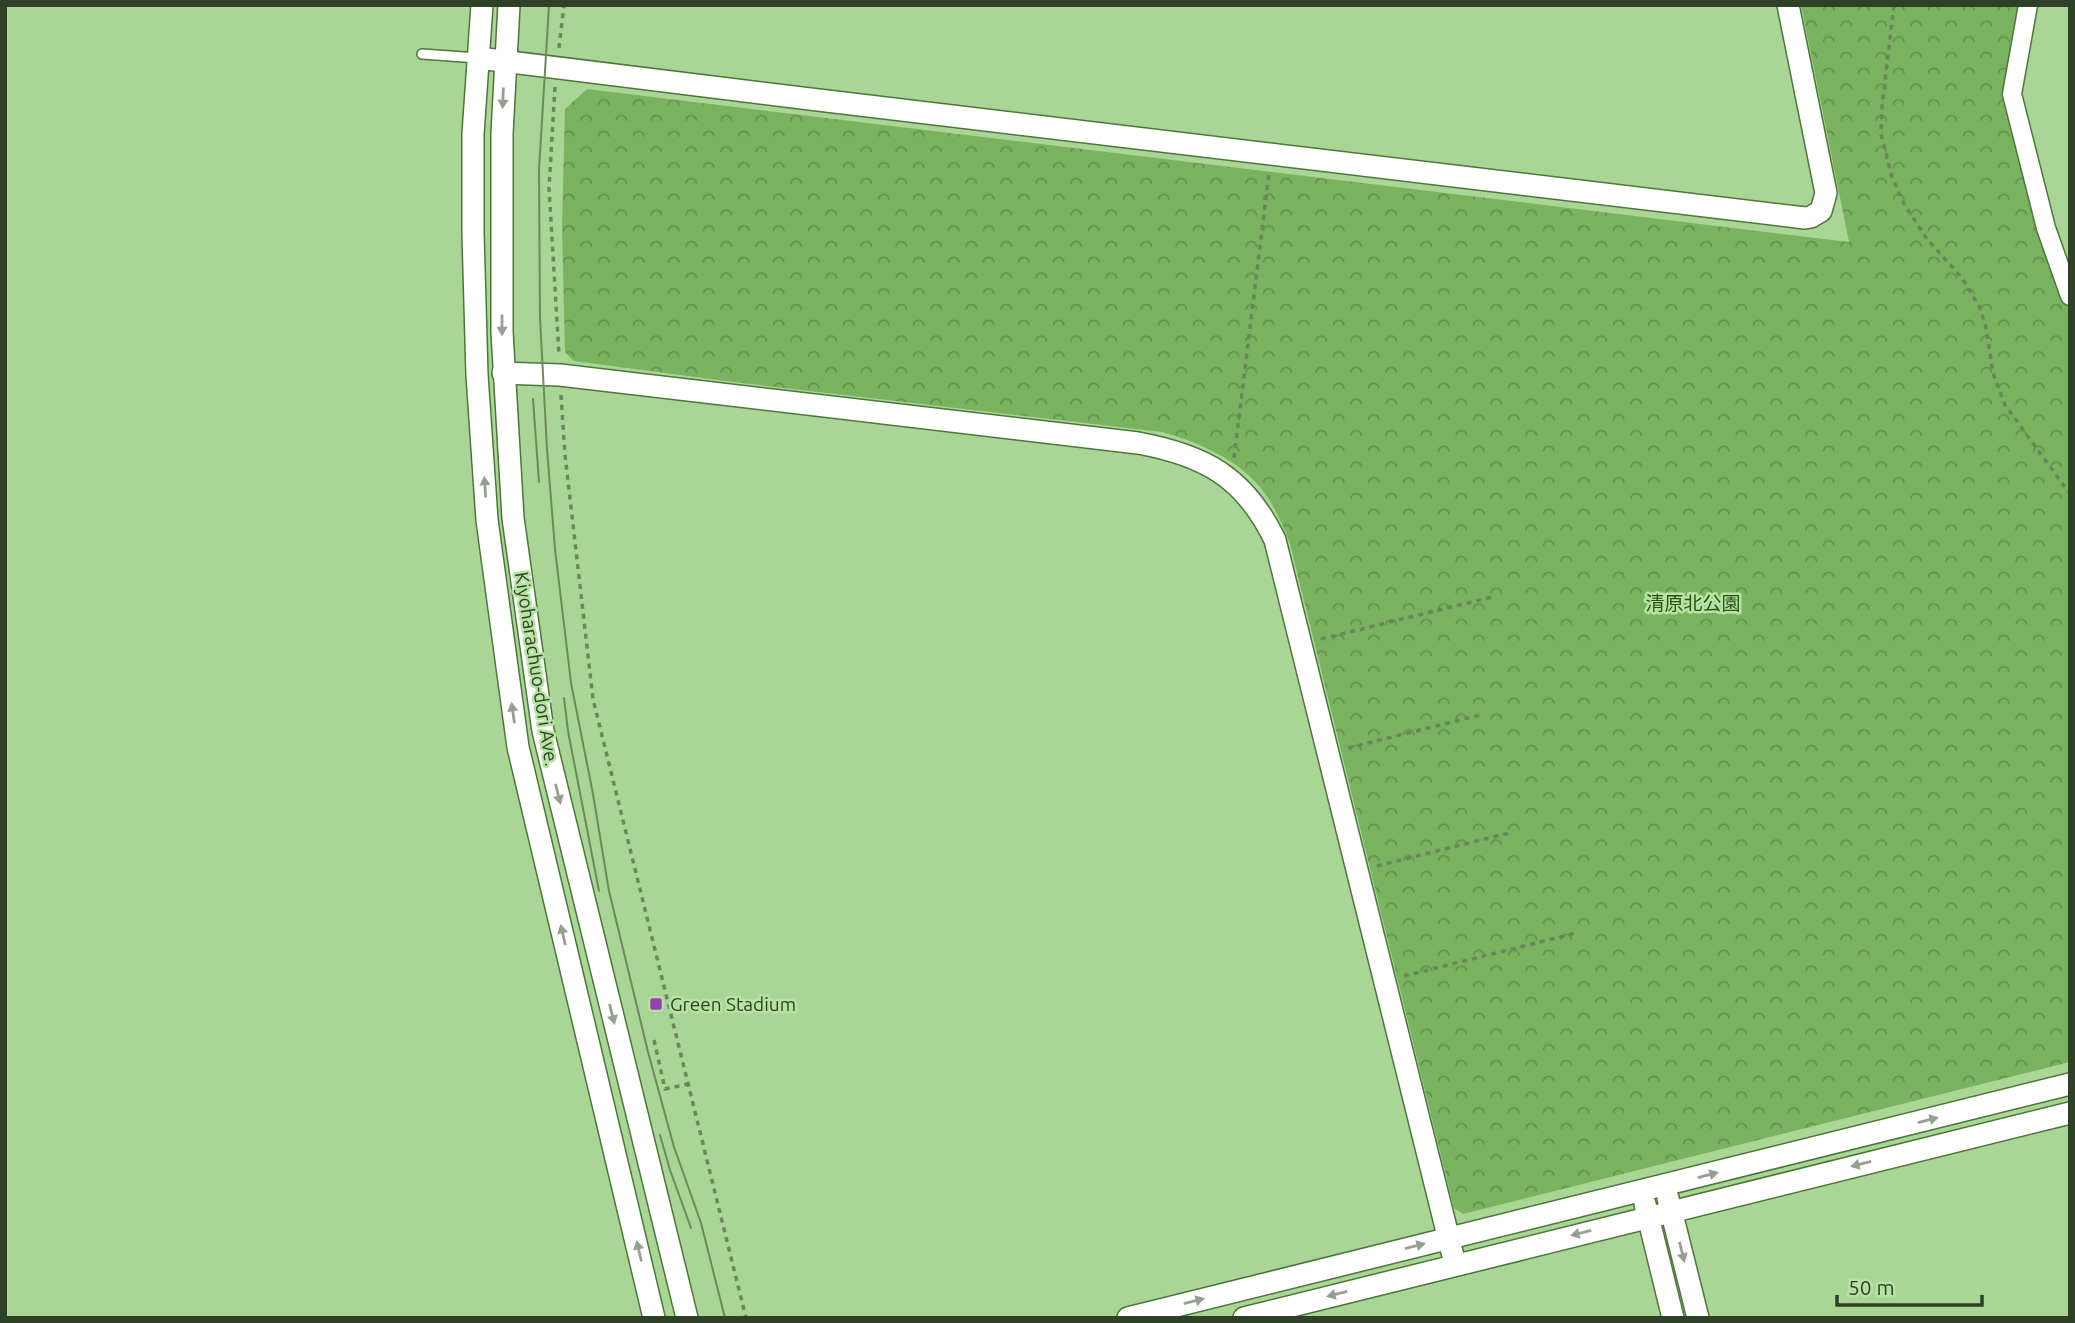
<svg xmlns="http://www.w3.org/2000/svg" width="2075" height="1323" font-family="Ubuntu,'Noto Sans JP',sans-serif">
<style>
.park{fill:url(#park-crowns)}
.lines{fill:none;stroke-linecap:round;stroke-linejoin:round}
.service-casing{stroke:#4d763a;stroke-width:12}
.minor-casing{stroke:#4d763a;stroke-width:21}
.tertiary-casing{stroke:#4d763a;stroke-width:24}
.path{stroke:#68885b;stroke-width:3.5;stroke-dasharray:5 5;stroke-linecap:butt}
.service{stroke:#fff;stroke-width:9}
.minor{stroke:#fff;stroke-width:18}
.tertiary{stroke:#fff;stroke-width:21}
.tram{stroke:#6b8b5d;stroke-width:2}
.oneway{fill:#96a092}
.poi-dot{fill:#9341af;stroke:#b6e3a2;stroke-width:2.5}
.labels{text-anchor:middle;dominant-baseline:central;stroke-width:5;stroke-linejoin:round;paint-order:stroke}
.park-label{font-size:19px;fill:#2b5016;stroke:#b6e3a2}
.street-label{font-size:19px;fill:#2e4126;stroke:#b6e3a2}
.poi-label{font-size:19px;fill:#2e4126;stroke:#b6e3a2;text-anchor:start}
</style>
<defs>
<pattern id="park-crowns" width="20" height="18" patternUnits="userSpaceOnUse" patternTransform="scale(1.75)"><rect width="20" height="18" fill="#7ab360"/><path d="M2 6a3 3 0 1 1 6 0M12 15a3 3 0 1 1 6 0" fill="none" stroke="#64934f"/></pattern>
</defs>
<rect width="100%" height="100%" fill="#a9d695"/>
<!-- park -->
<path class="park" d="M 1801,5 L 2025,5 L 2009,82 L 2043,232 L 2070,309 L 2070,1062 L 1463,1214 L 1454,1208 L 1290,544 C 1283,525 1275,507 1263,491 C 1240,460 1198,442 1162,432 L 733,382 L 574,361 L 565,352 L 562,227 L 565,109 L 587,89 L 1849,242 Z"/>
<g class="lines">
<!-- service casing -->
<g class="service-casing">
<path id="service" d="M 422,54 L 478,58"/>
</g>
<!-- minor casing -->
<g class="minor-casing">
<path id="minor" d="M 2028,5 L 2012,94 L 2046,228 L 2070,296"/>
</g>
<!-- tertiary casing -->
<g class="tertiary-casing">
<g id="tertiary">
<path d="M 482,5 L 473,134 L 473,233 L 477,375 L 487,520 L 518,747 L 654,1318"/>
<path d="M 509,5 L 502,133 L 502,332 L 513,518 L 543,731 L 687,1318"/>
<path d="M 478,58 L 810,99 L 1805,218 L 1811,217 L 1821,211 L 1826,193 L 1788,5"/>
<path d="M 503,373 L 560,375 L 1138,443 C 1204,455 1245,477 1275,540 L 1455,1264"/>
<path d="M 1668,1198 L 1698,1318"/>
<path d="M 1645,1204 L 1673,1318"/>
<path d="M 1128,1318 L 2070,1084"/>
<path d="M 1244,1318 L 2070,1113"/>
</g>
</g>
<!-- path -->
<g class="path">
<path d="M 1894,5 L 1882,106 L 1881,134 L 1892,177 L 1904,204 L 1927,239 L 1962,278 L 1980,308 L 1986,328 L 1993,373 L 2005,405 L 2070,494"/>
<path d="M 559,48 L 564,5"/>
<path d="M 555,87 L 549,188 L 559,355"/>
<path d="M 561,395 L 565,455 L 593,699 L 746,1318"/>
<path d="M 1234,458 L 1269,173"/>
<path d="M 1321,639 L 1492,597"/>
<path d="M 1348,748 L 1484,714"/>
<path d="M 1377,866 L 1513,832"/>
<path d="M 1404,976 L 1576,933"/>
<path d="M 654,1040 L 665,1089 L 688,1084"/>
</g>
<!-- service -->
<use href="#service" class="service"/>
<!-- minor -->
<use href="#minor" class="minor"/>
<!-- tertiary -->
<use href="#tertiary" class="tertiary"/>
<!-- tram -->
<g class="tram">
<path d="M 549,5 L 539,170 L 540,318 L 547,449 L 555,549 L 571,683 L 593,794 L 609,891 L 648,1052 L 674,1147 L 701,1223 L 725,1318"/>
<path d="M 533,399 L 539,482"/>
<path d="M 564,698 L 568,731 L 599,891"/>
<path d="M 660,1135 L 670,1170 L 691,1228"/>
</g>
</g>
<!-- one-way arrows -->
<defs><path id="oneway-solid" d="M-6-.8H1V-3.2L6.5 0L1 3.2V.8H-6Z" transform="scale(1.75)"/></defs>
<g class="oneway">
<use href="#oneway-solid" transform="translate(503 98) rotate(92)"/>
<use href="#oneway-solid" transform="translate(502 325) rotate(90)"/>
<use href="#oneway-solid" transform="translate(485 487) rotate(-94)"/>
<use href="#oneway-solid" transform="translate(513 713) rotate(-98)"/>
<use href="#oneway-solid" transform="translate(558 794) rotate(76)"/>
<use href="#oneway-solid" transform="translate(563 935) rotate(-103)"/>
<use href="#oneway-solid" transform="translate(612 1014) rotate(76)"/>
<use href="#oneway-solid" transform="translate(1928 1120) rotate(-14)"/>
<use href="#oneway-solid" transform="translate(1861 1164) rotate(166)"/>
<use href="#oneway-solid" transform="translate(1708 1175) rotate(-14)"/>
<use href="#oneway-solid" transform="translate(1581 1233) rotate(166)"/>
<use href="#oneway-solid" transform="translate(1415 1246) rotate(-14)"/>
<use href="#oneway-solid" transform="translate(639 1251) rotate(-103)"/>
<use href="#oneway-solid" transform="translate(1682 1252) rotate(76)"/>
<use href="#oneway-solid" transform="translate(1337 1294) rotate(166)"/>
<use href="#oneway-solid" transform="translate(1194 1301) rotate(-14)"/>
</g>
<!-- markers -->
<rect class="poi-dot" x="649" y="997" width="14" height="14" rx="3.5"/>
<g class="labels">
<!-- park labels -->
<g class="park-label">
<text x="1693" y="603">清原北公園</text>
</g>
<!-- street labels -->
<g class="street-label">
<text transform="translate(537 669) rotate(81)">Kiyoharachuo-dori Ave.</text>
</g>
<!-- poi labels -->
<g class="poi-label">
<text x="670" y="1004">Green Stadium</text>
</g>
</g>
<!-- border -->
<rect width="2075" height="1323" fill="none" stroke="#2e4126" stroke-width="14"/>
<!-- scale -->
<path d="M1837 1295v10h145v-10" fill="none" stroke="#2e4126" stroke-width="3.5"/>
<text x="1848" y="1295" font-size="21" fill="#2e4126" stroke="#b6e3a2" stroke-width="5" paint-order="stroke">50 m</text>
</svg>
